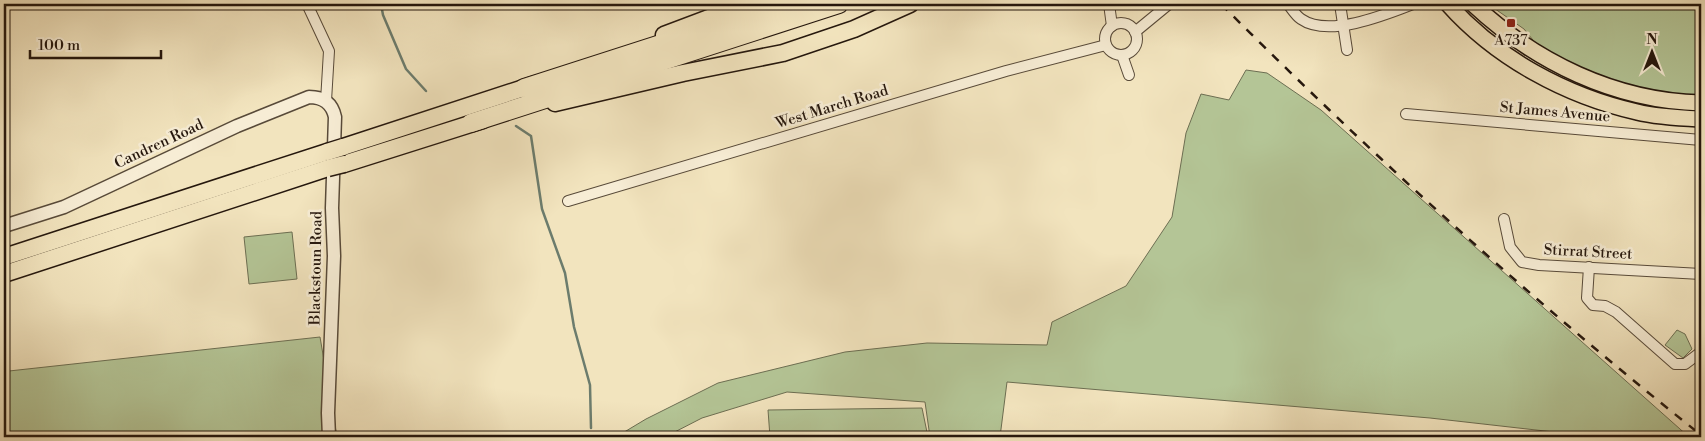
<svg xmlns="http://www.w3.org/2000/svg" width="1705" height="441" font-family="'Libre Bodoni',serif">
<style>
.green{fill:#b4c596;stroke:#6c6e52}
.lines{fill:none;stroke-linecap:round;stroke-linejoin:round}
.stream{stroke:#6c7c6d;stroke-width:2.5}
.minor-casing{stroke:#584a39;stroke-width:12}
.tertiary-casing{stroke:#584a39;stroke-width:15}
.primary-casing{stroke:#25170d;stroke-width:18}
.trunk-casing{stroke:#25170d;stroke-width:19}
.motorway-casing{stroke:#25170d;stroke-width:20}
.minor{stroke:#f7edd5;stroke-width:10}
.tertiary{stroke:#f7edd5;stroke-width:12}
.primary{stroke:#f2e4be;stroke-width:15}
.trunk{stroke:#f2e4be;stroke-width:16}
.motorway{stroke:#f2e4be;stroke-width:18}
.rail{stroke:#25170d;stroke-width:2.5;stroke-dasharray:9 9;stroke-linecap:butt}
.trunk-bridge-casing{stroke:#25170d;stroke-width:19;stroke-linecap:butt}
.trunk-bridge{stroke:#f2e4be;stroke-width:16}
.poi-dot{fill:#8f2418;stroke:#f7edd5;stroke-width:2}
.labels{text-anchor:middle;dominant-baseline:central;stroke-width:5;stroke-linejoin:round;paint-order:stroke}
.poi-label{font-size:15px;fill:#25170d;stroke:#f7edd5}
.street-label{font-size:15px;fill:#25170d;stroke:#f7edd5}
</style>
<rect width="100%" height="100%" fill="#f2e4be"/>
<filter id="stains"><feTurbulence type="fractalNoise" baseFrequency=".004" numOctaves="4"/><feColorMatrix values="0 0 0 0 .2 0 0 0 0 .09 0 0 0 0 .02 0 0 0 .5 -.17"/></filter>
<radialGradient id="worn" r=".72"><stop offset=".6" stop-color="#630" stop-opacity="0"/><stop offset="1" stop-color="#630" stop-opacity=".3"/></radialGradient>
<!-- green -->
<g class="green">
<path d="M 1488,4 L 1701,4 L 1701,99 L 1672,96 L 1593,76 L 1541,50 L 1524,29 Z"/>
<path d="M 1246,70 L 1267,73 L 1321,110 L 1689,437 L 1598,437 L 1430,418 L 1007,382 L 1000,437 L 930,437 L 925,402 L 787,392 L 702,418 L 665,437 L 616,437 L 646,419 L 718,383 L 845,352 L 927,343 L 1047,345 L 1052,322 L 1126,286 L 1172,217 L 1186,133 L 1201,94 L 1229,100 Z"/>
<path d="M 292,232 L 297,279 L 249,284 L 244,237 Z"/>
<path d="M 1677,330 L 1685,334 L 1692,349 L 1683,358 L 1665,345 Z"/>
<path d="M 320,337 L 337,437 L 4,437 L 4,378 L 9,371 Z"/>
<path d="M 922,408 L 928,437 L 770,437 L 768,410 Z"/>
</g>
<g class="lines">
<!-- stream -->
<g class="stream">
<path d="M 381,4 L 383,15 L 406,69 L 426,91"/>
<path d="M 516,126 L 531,136 L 542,209 L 565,273 L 574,327 L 590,385 L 591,428"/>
</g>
<!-- minor casing -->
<g class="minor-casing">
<g id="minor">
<path d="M 307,4 L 329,51 L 326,101"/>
<path d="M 1109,4 L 1112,26"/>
<path d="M 1288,4 C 1292,9 1296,16 1301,19 C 1328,38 1385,15 1413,4"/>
<path d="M 1340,4 L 1347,50"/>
<circle cx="1121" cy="39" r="16"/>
<path d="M 1135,32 L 1169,4"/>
<path d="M 1122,55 L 1129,75"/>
<path d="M 1406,114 L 1701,140"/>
<path d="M 568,201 L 1006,71 L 1106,45"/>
<path d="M 1504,219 L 1510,247 L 1522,262 L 1539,265 L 1701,274"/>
<path d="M 1589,267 L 1587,298 L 1593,305 L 1605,306 L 1616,312 L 1675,364 L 1685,364 L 1701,352"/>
</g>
</g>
<!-- tertiary casing -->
<g class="tertiary-casing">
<path id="tertiary" d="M 4,226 L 64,207 L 237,126 L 309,97 C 323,97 332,103 335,117 L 332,208 L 334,256 L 328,413 L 329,437"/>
</g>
<!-- primary casing -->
<g class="primary-casing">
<g id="primary">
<path d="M 1448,4 C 1496,58 1566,96 1637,112 C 1657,117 1680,118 1701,119"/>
<path d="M 1473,4 C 1535,62 1615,101 1701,103"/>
</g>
</g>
<!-- trunk casing -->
<g class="trunk-casing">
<g id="trunk">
<path d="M 664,35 L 746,4"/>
<path d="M 555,103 L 683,73 L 783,53 L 854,29 L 910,4"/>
<path d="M 343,147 L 536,84"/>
<path d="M 344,164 L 483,120"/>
<path d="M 4,257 L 327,152"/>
<path d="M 4,274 L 328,168"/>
</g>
</g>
<!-- motorway casing -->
<g class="motorway-casing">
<g id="motorway">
<path d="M 524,88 L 785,4"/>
<path d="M 471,123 L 839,4"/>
</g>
</g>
<!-- minor -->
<use href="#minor" class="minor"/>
<!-- tertiary -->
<use href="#tertiary" class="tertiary"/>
<!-- primary -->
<use href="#primary" class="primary"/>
<!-- trunk -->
<use href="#trunk" class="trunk"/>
<!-- motorway -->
<use href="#motorway" class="motorway"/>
<!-- rail -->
<path class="rail" d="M 1221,4 C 1373,156 1532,301 1701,435"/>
<!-- trunk-bridge casing -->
<g class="trunk-bridge-casing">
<g id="trunk-bridge">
<path d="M 327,152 L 343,147"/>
<path d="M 328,168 L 344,164"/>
</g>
</g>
<!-- trunk-bridge -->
<use href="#trunk-bridge" class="trunk-bridge"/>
</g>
<!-- markers -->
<rect class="poi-dot" x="1506" y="18" width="10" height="10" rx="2.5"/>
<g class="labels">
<!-- poi labels -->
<g class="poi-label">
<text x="1511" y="40">A737</text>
</g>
<!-- street labels -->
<g class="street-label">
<text transform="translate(832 107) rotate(-17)">West March Road</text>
<text transform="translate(1555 112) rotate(5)">St James Avenue</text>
<text transform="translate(159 144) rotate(-25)">Candren Road</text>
<text transform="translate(1588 252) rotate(3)">Stirrat Street</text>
<text transform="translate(316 268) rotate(-89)">Blackstoun Road</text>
</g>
</g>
<!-- margin -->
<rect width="1705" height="441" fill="none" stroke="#f2e4be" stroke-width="20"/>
<rect x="5" y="5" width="1695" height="431" fill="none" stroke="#25170d" stroke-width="2.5"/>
<rect x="10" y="10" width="1685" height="421" fill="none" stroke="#25170d"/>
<!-- north arrow -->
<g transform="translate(1652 52)" stroke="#f7edd5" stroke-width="4" paint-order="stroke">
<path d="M0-4L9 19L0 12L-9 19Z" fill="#25170d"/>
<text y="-8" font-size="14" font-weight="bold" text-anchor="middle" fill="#25170d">N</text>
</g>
<!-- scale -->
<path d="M30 50v8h131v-8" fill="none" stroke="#25170d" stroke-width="2.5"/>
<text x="38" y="50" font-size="15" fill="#25170d" stroke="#f7edd5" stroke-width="4" paint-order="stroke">100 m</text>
<rect width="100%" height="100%" filter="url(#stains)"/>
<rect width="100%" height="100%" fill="url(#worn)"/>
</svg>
